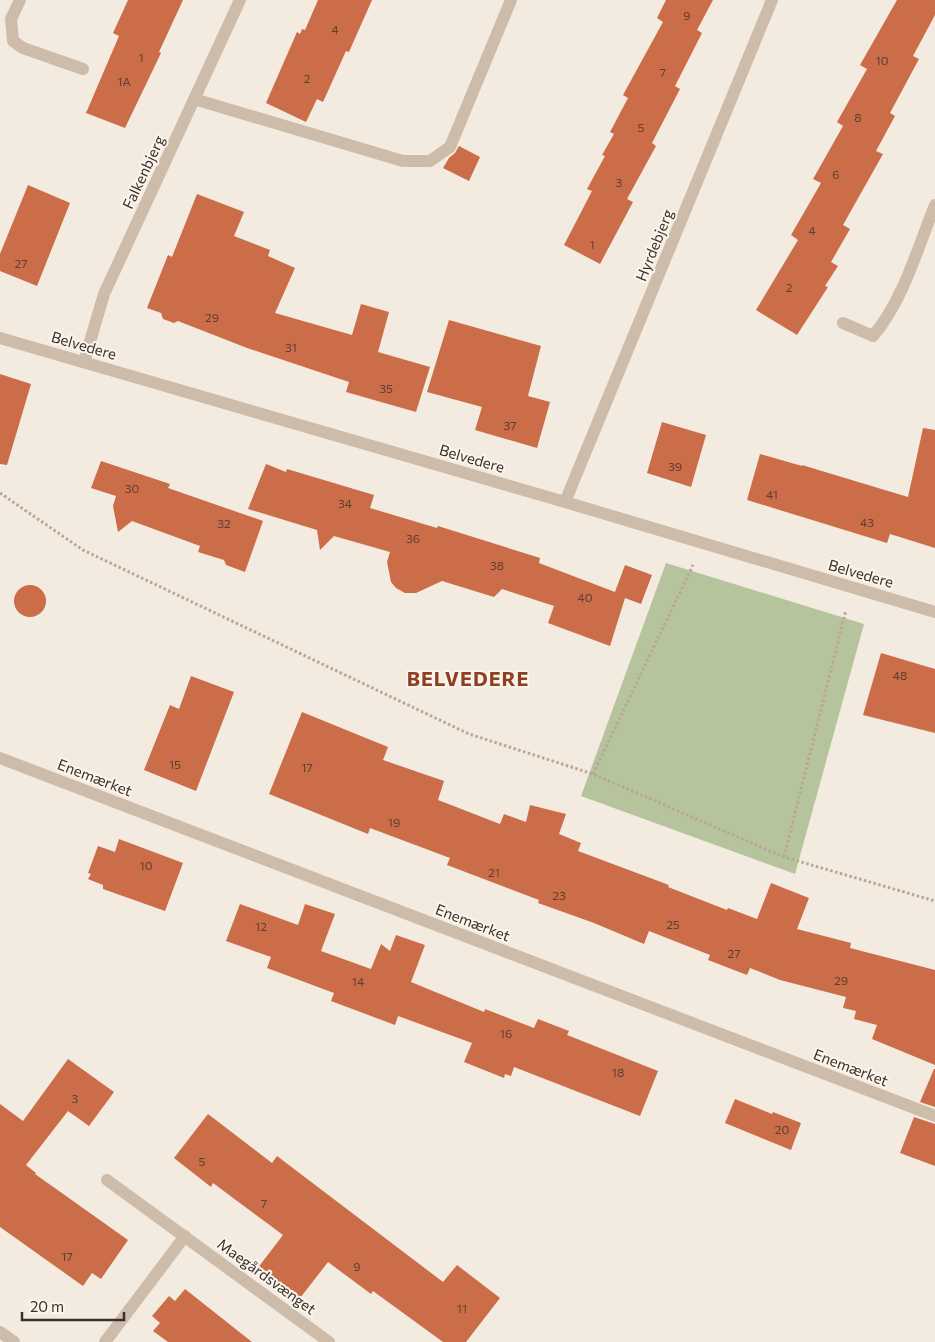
<svg xmlns="http://www.w3.org/2000/svg" width="935" height="1342" font-family="Commissioner,sans-serif">
<style>
.green{fill:#b6c49e}
.building{fill:#ca6d48}
.lines{fill:none;stroke-linecap:round;stroke-linejoin:round}
.path{stroke:#b9a694;stroke-width:3;stroke-dasharray:2.5 2.5;stroke-linecap:butt}
.minor{stroke:#cdbcaa;stroke-width:12}
.labels{text-anchor:middle;dominant-baseline:central;stroke-width:4;stroke-linejoin:round;paint-order:stroke}
.number-label{font-size:12px;fill:#5e3f32}
.street-label{font-size:15px;fill:#3a302a;stroke:#fbf5ed}
.district-label{font-size:20px;font-weight:bold;letter-spacing:1px;fill:#8d3f20;stroke:#fbf5ed}
</style>
<rect width="100%" height="100%" fill="#f4ebe0"/>
<!-- green -->
<path class="green" d="M 666,563 L 864,624 L 795,874 L 581,796 Z"/>
<!-- building -->
<g class="building">
<path d="M 128,0 L 183,0 L 159,52 L 161,53 L 125,128 L 86,113 L 119,36 L 113,33 Z"/>
<path d="M 318,0 L 372,0 L 349,52 L 346,51 L 323,102 L 317,99 L 306,122 L 266,103 L 297,32 L 300,34 L 302,29 L 305,30 Z"/>
<path d="M 666,0 L 713,0 L 697,30 L 702,33 L 675,86 L 680,89 L 652,143 L 656,146 L 627,199 L 633,202 L 600,264 L 564,245 L 592,191 L 587,189 L 605,156 L 602,155 L 614,134 L 610,132 L 628,98 L 623,95 L 663,22 L 657,18 Z"/>
<path d="M 897,0 L 935,0 L 935,15 L 913,56 L 919,59 L 890,113 L 895,116 L 876,151 L 883,154 L 843,225 L 850,229 L 831,262 L 838,266 L 825,286 L 828,287 L 797,335 L 756,310 L 798,240 L 791,235 L 821,183 L 813,179 L 843,126 L 837,122 L 867,69 L 860,65 Z"/>
<path d="M 459,146 L 480,157 L 469,181 L 443,168 L 449,158 L 455,153 Z"/>
<path d="M 28,185 L 70,203 L 37,286 L 0,271 L 0,254 Z"/>
<path d="M 197,194 L 244,212 L 234,236 L 270,250 L 268,256 L 295,268 L 275,313 L 352,335 L 361,304 L 389,312 L 378,352 L 430,367 L 416,412 L 346,392 L 349,382 L 247,348 L 178,321 L 174,323 L 163,319 L 161,313 L 147,308 L 168,255 L 172,257 Z"/>
<path d="M 449,320 L 541,346 L 528,396 L 550,402 L 537,448 L 475,430 L 482,407 L 427,392 Z"/>
<path d="M 0,374 L 31,384 L 7,465 L 0,464 Z"/>
<path d="M 662,422 L 706,435 L 691,487 L 647,473 Z"/>
<path d="M 923,428 L 935,430 L 935,548 L 890,534 L 887,543 L 747,500 L 760,454 L 802,466 L 802,465 L 908,497 Z"/>
<path d="M 101,461 L 170,484 L 168,488 L 263,521 L 245,572 L 226,565 L 224,560 L 198,552 L 200,546 L 132,521 L 118,532 L 113,506 L 116,496 L 91,488 Z"/>
<path d="M 266,464 L 286,472 L 287,469 L 374,495 L 370,508 L 437,528 L 438,526 L 540,558 L 539,563 L 615,592 L 625,565 L 652,575 L 641,604 L 625,598 L 610,646 L 548,623 L 554,606 L 502,589 L 494,597 L 442,581 L 416,593 L 405,593 L 396,588 L 391,582 L 387,562 L 390,552 L 334,536 L 320,550 L 317,530 L 248,509 Z"/>
<circle cx="30" cy="601" r="16"/>
<path d="M 881,653 L 935,669 L 935,733 L 863,715 Z"/>
<path d="M 191,676 L 234,692 L 196,791 L 144,770 L 170,705 L 179,709 Z"/>
<path d="M 302,712 L 388,747 L 383,760 L 444,781 L 438,800 L 500,824 L 504,814 L 526,822 L 530,805 L 566,814 L 559,834 L 581,843 L 578,851 L 669,885 L 668,887 L 727,910 L 728,908 L 757,919 L 771,883 L 809,898 L 797,929 L 851,943 L 850,948 L 935,970 L 935,1065 L 872,1039 L 877,1025 L 854,1019 L 856,1011 L 843,1008 L 846,997 L 780,980 L 750,968 L 747,975 L 708,960 L 710,955 L 649,931 L 644,944 L 594,923 L 538,903 L 539,900 L 447,865 L 450,858 L 370,828 L 368,834 L 269,794 Z"/>
<path d="M 119,839 L 183,863 L 165,911 L 103,889 L 103,885 L 88,879 L 91,874 L 88,873 L 98,846 L 115,852 Z"/>
<path d="M 240,904 L 298,925 L 305,904 L 335,914 L 321,951 L 371,969 L 381,944 L 390,951 L 396,935 L 425,945 L 411,982 L 484,1012 L 485,1009 L 534,1028 L 538,1019 L 569,1031 L 567,1035 L 658,1071 L 640,1116 L 514,1067 L 511,1076 L 505,1074 L 504,1078 L 464,1062 L 472,1043 L 398,1016 L 395,1025 L 331,1001 L 334,993 L 267,968 L 271,957 L 226,941 Z"/>
<path d="M 68,1059 L 114,1092 L 89,1126 L 68,1111 L 26,1165 L 36,1173 L 35,1174 L 128,1240 L 101,1279 L 92,1273 L 83,1286 L 0,1227 L 0,1104 L 23,1121 Z"/>
<path d="M 934,1069 L 935,1069 L 935,1107 L 920,1102 Z"/>
<path d="M 735,1099 L 772,1114 L 773,1112 L 801,1123 L 791,1150 L 725,1123 Z"/>
<path d="M 208,1114 L 272,1163 L 277,1156 L 443,1282 L 457,1265 L 500,1298 L 466,1342 L 443,1342 L 373,1291 L 371,1294 L 328,1262 L 297,1302 L 257,1269 L 283,1235 L 213,1183 L 211,1187 L 174,1158 Z"/>
<path d="M 914,1117 L 935,1124 L 935,1166 L 900,1153 Z"/>
<path d="M 185,1289 L 252,1342 L 168,1342 L 153,1331 L 160,1323 L 152,1316 L 169,1296 L 175,1301 Z"/>
</g>
<g class="lines">
<!-- path -->
<g class="path">
<path d="M 0,493 L 83,550 L 469,734 L 593,774 L 784,857 L 935,901"/>
<path d="M 593,774 L 693,565"/>
<path d="M 784,857 L 846,610"/>
</g>
<!-- minor -->
<g class="minor">
<path d="M 20,0 L 11,19 L 13,41 L 23,48 L 83,69"/>
<path d="M 194,99 L 403,161 L 430,161 L 450,147 L 511,0"/>
<path d="M 843,323 L 873,336 C 903,301 918,247 935,205"/>
<path d="M 0,338 L 565,502 L 935,612"/>
<path d="M 84,362 L 104,294 L 240,0"/>
<path d="M 565,502 L 772,0"/>
<path d="M 0,758 L 935,1116"/>
<path d="M 107,1180 L 329,1342"/>
<path d="M 0,1332 L 14,1342"/>
<path d="M 105,1342 L 185,1236"/>
</g>
</g>
<g class="labels">
<!-- number labels -->
<g class="number-label">
<text x="687" y="15">9</text>
<text x="335" y="29">4</text>
<text x="141" y="57">1</text>
<text x="882" y="60">10</text>
<text x="663" y="72">7</text>
<text x="307" y="78">2</text>
<text x="124" y="81">1A</text>
<text x="858" y="117">8</text>
<text x="641" y="127">5</text>
<text x="836" y="174">6</text>
<text x="619" y="182">3</text>
<text x="812" y="230">4</text>
<text x="592" y="244">1</text>
<text x="21" y="263">27</text>
<text x="789" y="287">2</text>
<text x="212" y="317">29</text>
<text x="291" y="347">31</text>
<text x="386" y="388">35</text>
<text x="510" y="425">37</text>
<text x="675" y="466">39</text>
<text x="132" y="488">30</text>
<text x="772" y="494">41</text>
<text x="345" y="503">34</text>
<text x="867" y="522">43</text>
<text x="224" y="523">32</text>
<text x="413" y="538">36</text>
<text x="497" y="565">38</text>
<text x="585" y="597">40</text>
<text x="900" y="675">48</text>
<text x="175" y="764">15</text>
<text x="307" y="767">17</text>
<text x="394" y="822">19</text>
<text x="146" y="865">10</text>
<text x="494" y="872">21</text>
<text x="559" y="895">23</text>
<text x="673" y="924">25</text>
<text x="261" y="926">12</text>
<text x="734" y="953">27</text>
<text x="841" y="980">29</text>
<text x="358" y="981">14</text>
<text x="506" y="1033">16</text>
<text x="618" y="1072">18</text>
<text x="75" y="1098">3</text>
<text x="782" y="1129">20</text>
<text x="202" y="1161">5</text>
<text x="264" y="1203">7</text>
<text x="67" y="1256">17</text>
<text x="357" y="1266">9</text>
<text x="462" y="1308">11</text>
</g>
<!-- street labels -->
<g class="street-label">
<text transform="translate(143 172) rotate(-65)">Falkenbjerg</text>
<text transform="translate(654 245) rotate(-68)">Hyrdebjerg</text>
<text transform="translate(84 345) rotate(16)">Belvedere</text>
<text transform="translate(472 458) rotate(16)">Belvedere</text>
<text transform="translate(861 573) rotate(16)">Belvedere</text>
<text transform="translate(95 777) rotate(21)">Enemærket</text>
<text transform="translate(473 922) rotate(21)">Enemærket</text>
<text transform="translate(851 1067) rotate(21)">Enemærket</text>
<text transform="translate(267 1276) rotate(36)">Maegårdsvænget</text>
</g>
<!-- district labels -->
<g class="district-label">
<text x="468" y="678">BELVEDERE</text>
</g>
</g>
<!-- scale -->
<path d="M22 1312v8h102v-8" fill="none" stroke="#3a302a" stroke-width="2.5"/>
<text x="30" y="1312" font-size="15" fill="#3a302a" stroke="#fbf5ed" stroke-width="4" paint-order="stroke">20 m</text>
</svg>
